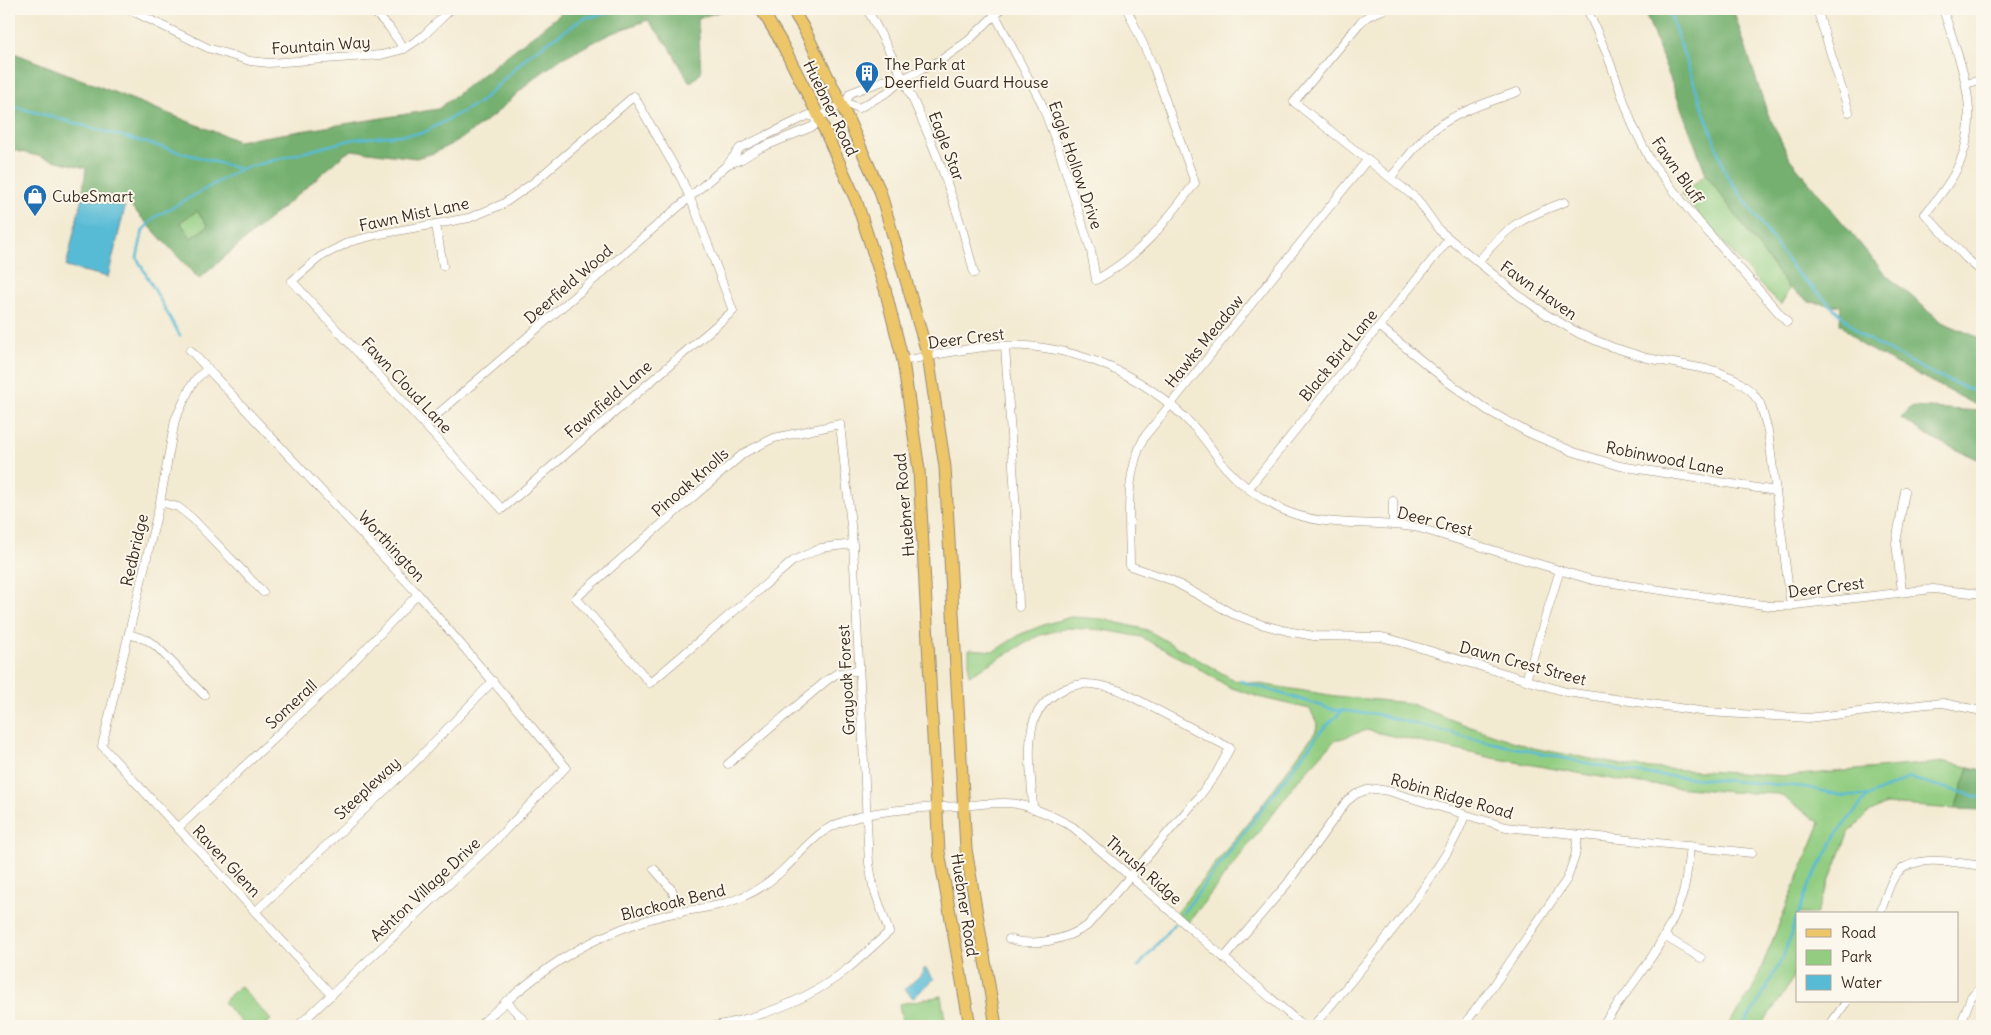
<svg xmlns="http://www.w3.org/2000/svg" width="1991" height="1035" font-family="Delius,sans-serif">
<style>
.green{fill:#92cd81;stroke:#667c50}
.forest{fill:#75b06f;stroke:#586d46;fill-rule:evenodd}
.water{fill:#58bbd6;stroke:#4a727a}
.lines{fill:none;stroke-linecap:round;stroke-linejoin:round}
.stream{stroke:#58bbd6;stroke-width:2.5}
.minor-casing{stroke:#978a78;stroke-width:9}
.primary-casing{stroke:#978a78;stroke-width:13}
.minor{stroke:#fff;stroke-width:8}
.primary{stroke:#ecc669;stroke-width:11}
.labels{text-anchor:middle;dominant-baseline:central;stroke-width:4;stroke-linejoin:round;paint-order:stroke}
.street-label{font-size:16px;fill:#3b2a1e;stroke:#fbf7ec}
.poi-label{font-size:16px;fill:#3b2a1e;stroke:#fbf7ec;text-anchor:start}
</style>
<rect width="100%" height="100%" fill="#fbf7ec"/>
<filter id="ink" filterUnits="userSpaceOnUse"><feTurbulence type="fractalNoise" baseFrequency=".02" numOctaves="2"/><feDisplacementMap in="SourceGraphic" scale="10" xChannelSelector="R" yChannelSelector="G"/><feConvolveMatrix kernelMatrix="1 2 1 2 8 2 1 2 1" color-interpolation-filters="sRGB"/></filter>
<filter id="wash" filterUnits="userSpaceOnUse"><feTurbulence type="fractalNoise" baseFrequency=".0096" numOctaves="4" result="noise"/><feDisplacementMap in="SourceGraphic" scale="20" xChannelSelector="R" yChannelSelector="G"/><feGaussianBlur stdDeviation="1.12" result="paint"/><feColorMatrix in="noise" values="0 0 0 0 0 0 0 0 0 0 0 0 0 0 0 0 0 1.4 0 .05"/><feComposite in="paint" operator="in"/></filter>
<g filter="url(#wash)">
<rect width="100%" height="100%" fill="#f3ead2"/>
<!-- green -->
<g class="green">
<path d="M 1706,174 L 1789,289 L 1781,305 L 1763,288 L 1681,194 Z"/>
<path d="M 197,210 L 208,226 L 191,238 L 180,222 Z"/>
<path d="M 1071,617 L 1103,619 L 1147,630 L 1234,680 L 1336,696 L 1408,703 L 1468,726 L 1533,748 L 1633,767 L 1788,776 L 1945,762 L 1969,767 L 1955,809 L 1886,804 L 1867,814 L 1848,834 L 1816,914 L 1797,914 C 1797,929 1800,946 1797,961 C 1794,985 1774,1007 1760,1026 L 1727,1026 L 1752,991 L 1820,823 L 1779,794 L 1731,792 L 1640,784 L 1493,758 L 1366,730 L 1334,741 L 1301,777 L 1188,923 L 1176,913 L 1259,809 L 1316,731 L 1317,723 L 1310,709 L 1262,698 L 1229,687 L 1193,665 L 1141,637 L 1104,630 L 1067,628 L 1040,635 L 969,675 L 969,649 L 994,651 L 1021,634 L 1046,624 Z"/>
<path d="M 240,986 L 271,1020 L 265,1026 L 245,1026 L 223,1002 Z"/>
<path d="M 941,996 L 946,1026 L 903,1026 L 899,1004 Z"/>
</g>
<!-- forest -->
<g class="forest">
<path d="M 567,9 L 729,9 L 698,18 L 701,73 L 690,83 L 670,48 L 648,20 L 610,34 L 562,58 L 532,80 L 494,115 L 461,139 L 434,153 L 416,158 L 352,150 L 345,154 L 199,279 L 123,198 L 83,190 L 86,168 L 9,149 L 9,51 L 238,141 L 438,109 ZM 197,211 L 208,226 L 191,238 L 180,222 Z"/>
<path d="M 1644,9 L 1733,9 L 1767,112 L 1790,159 L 1885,274 L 1942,322 L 1982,339 L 1982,408 L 1863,346 L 1840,324 L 1841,306 L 1809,302 L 1788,287 L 1706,174 Z"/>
<path d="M 1911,407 L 1982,411 L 1982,461 L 1935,440 L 1901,418 Z"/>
<path d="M 1969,767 L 1982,770 L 1982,810 L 1955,809 Z"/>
</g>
<!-- water -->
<g class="water">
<path d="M 82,197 L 125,207 L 108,277 L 66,267 Z"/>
<path d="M 925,968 L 934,979 L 913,998 L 905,989 L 924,972 L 923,970 Z"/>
</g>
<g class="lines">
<!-- stream -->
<g class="stream">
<path d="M 1668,9 L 1726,174 L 1795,271 L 1864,337 L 1935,375 L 1982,394"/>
<path d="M 9,105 L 241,169 L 354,139 L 423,133 L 480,102 L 530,54 L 584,18 L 628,9"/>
<path d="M 180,336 L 137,258 L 143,230 L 155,217 L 241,169"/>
<path d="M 1240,681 L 1335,710 L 1376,714 L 1474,739 L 1633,773 L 1805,787 L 1844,796 L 1868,796"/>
<path d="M 1183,913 L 1321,731 L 1343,710"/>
<path d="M 1798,914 L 1808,887 L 1838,832 L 1868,796 L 1909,778 L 1982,798"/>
<path d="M 1138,967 L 1174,924"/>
<path d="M 1742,1026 L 1757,1005 L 1783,957 L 1797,916"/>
</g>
</g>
</g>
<g filter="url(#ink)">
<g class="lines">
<!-- minor casing -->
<g class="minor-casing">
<g id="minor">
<path d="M 128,9 L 208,48 L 250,61 L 269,63 L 381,55 L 404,49 L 422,37 L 451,9"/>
<path d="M 371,9 L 389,27 L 404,49"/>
<path d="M 867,9 C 913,92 952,180 974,273"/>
<path d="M 992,9 L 1041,102 L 1057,144 L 1091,251 L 1096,280 C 1142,254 1164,224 1195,183 L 1154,68 L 1127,9"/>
<path d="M 1385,9 L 1368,16 L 1359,24 L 1294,102 L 1417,199 L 1439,230 L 1517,294 L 1547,315 L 1580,334 L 1612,347 L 1647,358 L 1716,371 L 1735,379 L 1751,391 L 1760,403 L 1768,431 L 1791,606"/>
<path d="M 1587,9 L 1607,54 L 1633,126 L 1650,160 L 1692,214 L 1787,322"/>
<path d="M 1817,9 L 1849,112"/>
<path d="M 1943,9 C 1961,66 1986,119 1953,176 C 1945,190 1935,202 1925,214 L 1966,258 L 1982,272"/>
<path d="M 1966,84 L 1980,80"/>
<path d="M 634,96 L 682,180 L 696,212 L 733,311 L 502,509 L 292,281 L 320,257 L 349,242 L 380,234 L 469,218 L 503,204 L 533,183 Z"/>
<path d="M 846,103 L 850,93 L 883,81 L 904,78"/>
<path d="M 1368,159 L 1145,436 C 1123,475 1130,523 1130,566 L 1171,580 L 1233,614 L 1260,624 L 1287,631 L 1314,636 L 1381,637 L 1394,640 L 1566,692 L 1707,712 L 1808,718 L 1927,704 L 1943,703 L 1982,711"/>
<path d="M 728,164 L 740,160 L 758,149 L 814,126 C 819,114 835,108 846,103 L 859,108 L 888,92 L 904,78 L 941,60 L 968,41 L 1001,9"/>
<path d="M 1391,177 C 1404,162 1416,144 1432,131 C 1457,111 1489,102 1517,92"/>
<path d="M 436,225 L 443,266"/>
<path d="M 1478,262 C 1508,225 1521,218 1565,202"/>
<path d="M 1379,326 L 1448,382 L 1487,410 L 1529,433 L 1574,452 L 1620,466 L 1776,491"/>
<path d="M 1005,346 L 1016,511 L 1019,607"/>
<path d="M 190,350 L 418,594 L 566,767 L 492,844 L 298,1026"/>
<path d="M 903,361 C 930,356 957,350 984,347 C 1063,338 1142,371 1195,428 C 1206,440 1215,454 1225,467 C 1240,484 1259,498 1279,508 C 1324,530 1372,519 1419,528 L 1592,580 L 1770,606 L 1786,606 L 1933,589 L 1982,594"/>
<path d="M 208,368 L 196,379 L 190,388 L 175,420 L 160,502 L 102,746 L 332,995"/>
<path d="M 425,425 L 690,197 L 728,164 L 740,148 L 809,115 L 817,119"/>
<path d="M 1248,489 L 1449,239"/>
<path d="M 1393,501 L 1393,524"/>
<path d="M 160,502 L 178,507 L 192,518 L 263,592"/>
<path d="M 1902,591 L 1896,543 L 1905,491"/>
<path d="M 129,634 L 147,640 L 156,646 L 204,695"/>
<path d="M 1526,680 L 1560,570"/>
<path d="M 728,764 L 826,681 L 836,674 L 859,670"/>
<path d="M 178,828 L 334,682 L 418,594"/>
<path d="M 654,869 L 672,890 L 680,913"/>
<path d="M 255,912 L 413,764 L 493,681"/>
<path d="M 1880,914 C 1884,903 1887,891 1892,881 C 1907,850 1956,863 1982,866"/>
<path d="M 1664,936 L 1701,958"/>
<path d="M 1009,939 C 1034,947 1065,940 1087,926 L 1198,798 L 1216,774 L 1230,748 L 1121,691 C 1109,687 1096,683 1083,684 C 1060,686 1036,704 1032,728 C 1027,754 1032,782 1033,809"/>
<path d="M 1224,958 L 1287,884 L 1346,802 L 1356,794 L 1367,790 L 1376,789 L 1388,791 L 1506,827 L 1752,853"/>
<path d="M 506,1001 L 529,1026"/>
<path d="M 479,1026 C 537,972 583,937 661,916 C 688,909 716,909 742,897 C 757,891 771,881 783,870 C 797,857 808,842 824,831 C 859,809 919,808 960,806 C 979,805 999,801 1017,804 C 1037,808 1055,817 1073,827 L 1303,1026"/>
<path d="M 714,1026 C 762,1017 807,1001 846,970 C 861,958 875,944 889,932 L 873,886 L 869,863 L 853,544 L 840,424 L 774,438 L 744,453 L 576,598 L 650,683 L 793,561 L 821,548 L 853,544"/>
<path d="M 1313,1026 C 1353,980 1391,935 1426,885 C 1441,861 1456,842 1465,815"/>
<path d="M 1463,1026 L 1492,988 L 1567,879 L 1575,856 L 1578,835"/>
<path d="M 1602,1026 C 1631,985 1666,945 1682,896 C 1687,880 1688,863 1690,846"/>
<path d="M 1829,1026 L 1847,1001"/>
<path d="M 1960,1026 L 1971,997 L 1982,987"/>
</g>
</g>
<!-- primary casing -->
<g class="primary-casing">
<g id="primary">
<path d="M 761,9 L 780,40 L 816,111 L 856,200 L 885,289 L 903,361 L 919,470 L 939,852 L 970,1026"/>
<path d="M 792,9 L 803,27 L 839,99 L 880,191 L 928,356 L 945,467 L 966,849 L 996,1026"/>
</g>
</g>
<!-- minor -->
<use href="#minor" class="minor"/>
<!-- primary -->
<use href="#primary" class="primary"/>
</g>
</g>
<!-- icons -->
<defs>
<g id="building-pin" transform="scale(1.25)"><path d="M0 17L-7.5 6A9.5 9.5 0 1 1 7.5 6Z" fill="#1f6fb2" stroke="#fbf7ec"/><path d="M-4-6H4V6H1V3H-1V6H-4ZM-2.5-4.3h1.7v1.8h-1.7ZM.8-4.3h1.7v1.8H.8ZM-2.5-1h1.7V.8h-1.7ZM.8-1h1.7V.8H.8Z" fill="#fff"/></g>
<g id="shop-pin" transform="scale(1.25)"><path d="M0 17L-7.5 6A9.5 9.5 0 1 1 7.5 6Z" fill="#1f6fb2" stroke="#fbf7ec"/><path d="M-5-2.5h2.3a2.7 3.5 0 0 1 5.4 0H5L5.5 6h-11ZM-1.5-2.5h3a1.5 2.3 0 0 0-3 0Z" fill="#fff"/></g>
</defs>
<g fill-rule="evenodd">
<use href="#building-pin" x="867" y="73"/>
<use href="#shop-pin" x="35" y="196"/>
</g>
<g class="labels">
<!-- street labels -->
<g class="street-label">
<text transform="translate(321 45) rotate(-4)">Fountain Way</text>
<text transform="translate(831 108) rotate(64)">Huebner Road</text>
<text transform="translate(947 146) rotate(69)">Eagle Star</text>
<text transform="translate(1076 165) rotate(71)">Eagle Hollow Drive</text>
<text transform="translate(1678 170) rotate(55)">Fawn Bluff</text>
<text transform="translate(414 214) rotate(-12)">Fawn Mist Lane</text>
<text transform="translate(568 284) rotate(-41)">Deerfield Wood</text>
<text transform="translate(1539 290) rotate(35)">Fawn Haven</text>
<text transform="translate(966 338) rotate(-7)">Deer Crest</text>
<text transform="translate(1204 341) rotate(-51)">Hawks Meadow</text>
<text transform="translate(1338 355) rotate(-51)">Black Bird Lane</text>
<text transform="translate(407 385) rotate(47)">Fawn Cloud Lane</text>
<text transform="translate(608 399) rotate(-41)">Fawnfield Lane</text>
<text transform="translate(1665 458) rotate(11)">Robinwood Lane</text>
<text transform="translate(690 482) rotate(-41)">Pinoak Knolls</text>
<text transform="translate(904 505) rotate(-95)">Huebner Road</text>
<text transform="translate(1435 521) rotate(14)">Deer Crest</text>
<text transform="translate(392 546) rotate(47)">Worthington</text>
<text transform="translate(134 550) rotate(-77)">Redbridge</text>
<text transform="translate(1826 587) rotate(-7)">Deer Crest</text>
<text transform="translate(1523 663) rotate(15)">Dawn Crest Street</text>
<text transform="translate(846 680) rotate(-93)">Grayoak Forest</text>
<text transform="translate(291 704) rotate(-43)">Somerall</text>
<text transform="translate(367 788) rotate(-43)">Steepleway</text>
<text transform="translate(1452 796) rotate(16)">Robin Ridge Road</text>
<text transform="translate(227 861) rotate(47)">Raven Glenn</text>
<text transform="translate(1144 870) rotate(41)">Thrush Ridge</text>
<text transform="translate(425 889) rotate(-43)">Ashton Village Drive</text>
<text transform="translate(673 902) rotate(-14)">Blackoak Bend</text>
<text transform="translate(965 905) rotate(81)">Huebner Road</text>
</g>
<!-- poi labels -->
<g class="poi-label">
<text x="884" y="64">The Park at<tspan x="884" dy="18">Deerfield Guard House</tspan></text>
<text x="52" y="196">CubeSmart</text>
</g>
</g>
<!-- margin -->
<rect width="1991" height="1035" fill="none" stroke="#fbf7ec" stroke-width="30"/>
<!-- legend -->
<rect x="1796" y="912" width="162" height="90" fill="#fbf7ec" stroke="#aea59a"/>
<rect x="1806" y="929" width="25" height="8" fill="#ecc669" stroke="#aea59a"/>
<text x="1841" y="938" font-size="15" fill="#3b2a1e">Road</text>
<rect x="1806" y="950" width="25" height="15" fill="#92cd81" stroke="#aea59a"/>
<text x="1841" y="962" font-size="15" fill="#3b2a1e">Park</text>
<rect x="1806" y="975" width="25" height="15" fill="#58bbd6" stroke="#aea59a"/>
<text x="1841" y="988" font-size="15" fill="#3b2a1e">Water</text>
</svg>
